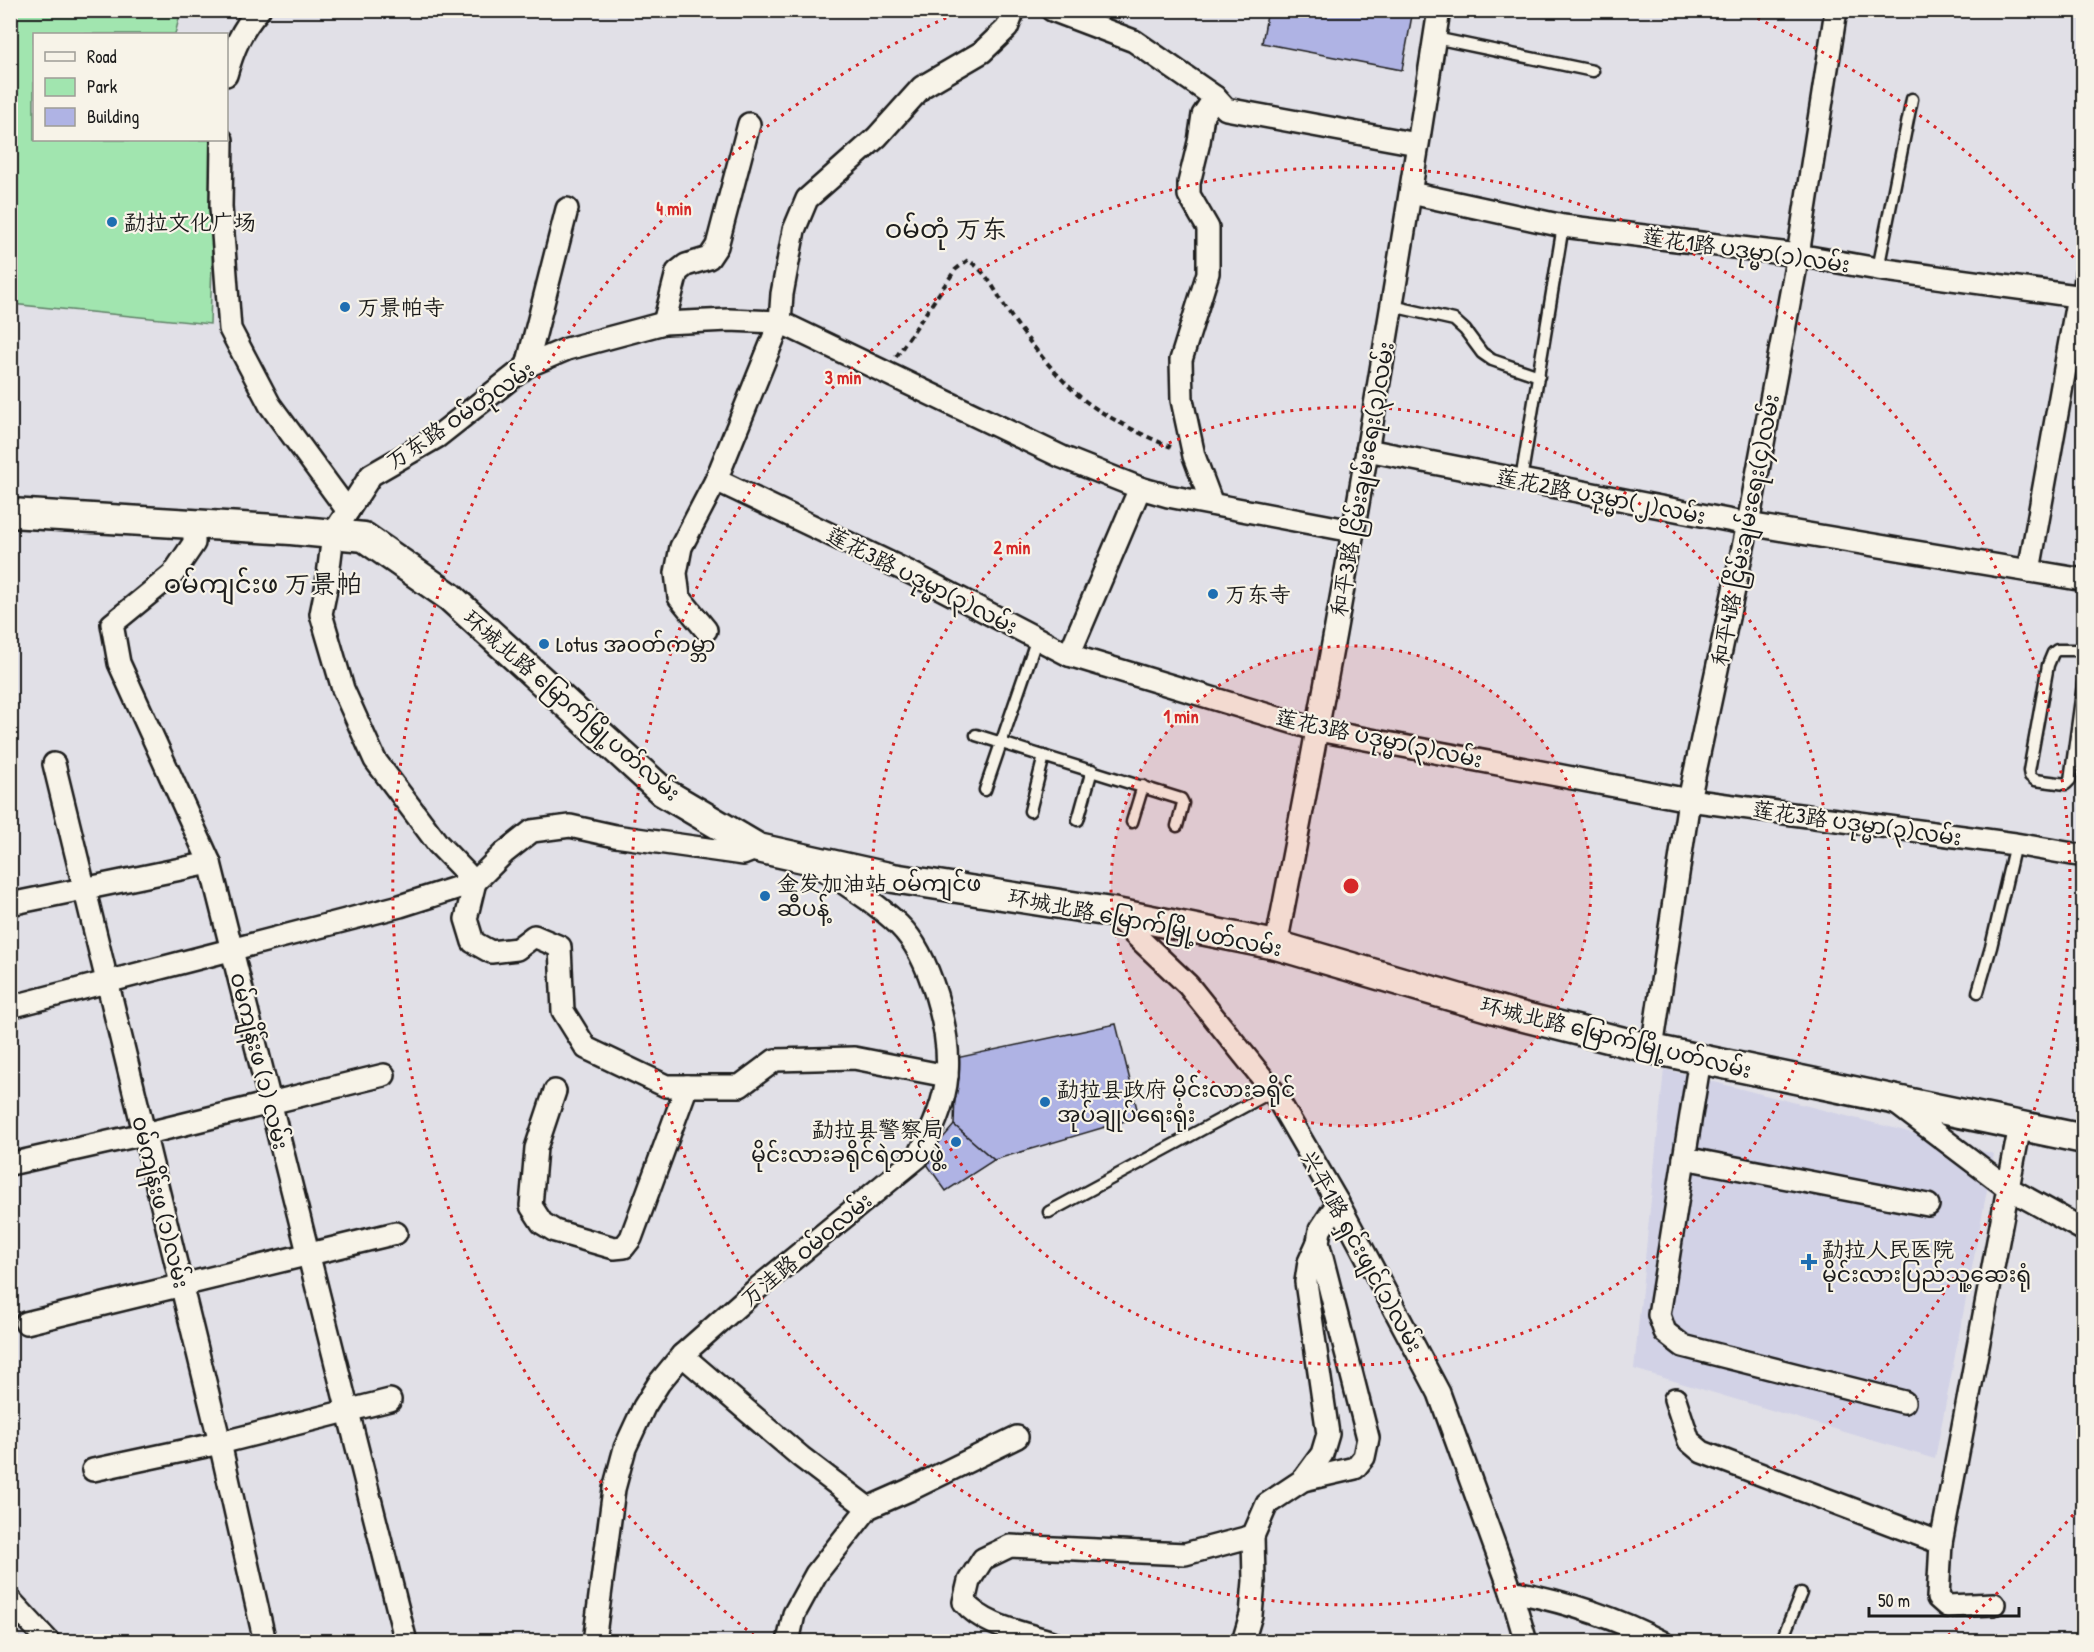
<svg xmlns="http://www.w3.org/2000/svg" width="2094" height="1652" font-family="'Patrick Hand','LXGW WenKai TC','Noto Sans Myanmar',sans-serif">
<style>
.built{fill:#d2d2e6}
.green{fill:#a1e5af;stroke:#5e8066;stroke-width:1.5}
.building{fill:#afb3e4;stroke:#1c1c1c;stroke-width:1.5}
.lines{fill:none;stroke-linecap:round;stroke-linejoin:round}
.lane-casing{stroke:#1c1c1c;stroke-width:15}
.street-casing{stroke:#1c1c1c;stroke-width:26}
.secondary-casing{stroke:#1c1c1c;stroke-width:33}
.path{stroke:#1c1c1c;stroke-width:4;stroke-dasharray:6 4.5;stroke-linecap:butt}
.lane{stroke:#f7f3e8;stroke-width:10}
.street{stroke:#f7f3e8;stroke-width:21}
.secondary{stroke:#f7f3e8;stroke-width:28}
.ring{fill:none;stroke:#d62828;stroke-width:3;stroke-dasharray:3 6}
.poi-dot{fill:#1f6fb2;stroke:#f7f3e8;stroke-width:2}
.labels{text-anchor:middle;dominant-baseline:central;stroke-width:4.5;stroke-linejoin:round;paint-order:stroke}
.poi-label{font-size:22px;fill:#1c1c1c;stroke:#f7f3e8;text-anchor:start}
.street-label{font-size:22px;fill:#1c1c1c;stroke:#f7f3e8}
.quarter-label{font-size:26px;fill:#1c1c1c;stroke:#f7f3e8}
.centre{fill:#d62828;stroke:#f7f3e8;stroke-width:3}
.ring-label{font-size:18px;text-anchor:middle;font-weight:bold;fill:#d62828;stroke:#f7f3e8;stroke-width:4.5;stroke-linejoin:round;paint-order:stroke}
</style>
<rect width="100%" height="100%" fill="#e1e0e7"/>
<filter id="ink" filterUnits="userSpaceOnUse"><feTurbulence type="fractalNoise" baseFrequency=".0167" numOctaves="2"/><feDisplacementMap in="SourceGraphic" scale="12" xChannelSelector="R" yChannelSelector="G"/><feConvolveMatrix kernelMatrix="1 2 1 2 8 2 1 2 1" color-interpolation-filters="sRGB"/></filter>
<g filter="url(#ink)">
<!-- built -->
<path class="built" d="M 1664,1069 L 1994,1154 L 1935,1459 L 1634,1369 Z"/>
<!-- green -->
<path class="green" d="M 11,11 L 181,11 L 175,34 L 34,34 L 34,140 L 216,140 L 210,324 L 11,304 Z"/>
<!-- building -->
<g class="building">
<path d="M 1268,10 L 1413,10 L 1402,70 L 1262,43 Z"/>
<path d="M 1116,1024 L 1139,1117 L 994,1160 L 954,1125 L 956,1058 Z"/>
<path d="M 954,1125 L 994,1160 L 946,1191 L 924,1160 Z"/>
</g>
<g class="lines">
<!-- lane casing -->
<g class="lane-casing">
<g id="lane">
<path d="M 1435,38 L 1593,71"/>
<path d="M 1878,269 L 1912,99"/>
<path d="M 2078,296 L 2084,250"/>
<path d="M 1392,306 L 1454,320 L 1465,330 L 1482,353 L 1492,360 L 1539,376"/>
<path d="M 1521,480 L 1563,226"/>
<path d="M 2084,650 L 2057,650 L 2053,653 L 2048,665 L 2029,771 L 2030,776 L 2035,780 L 2066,784 L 2070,780 L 2084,677"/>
<path d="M 976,735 L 1181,799 L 1183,803 L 1177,826"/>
<path d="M 985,790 L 1037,638"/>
<path d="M 1030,811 L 1044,756"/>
<path d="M 1078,820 L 1092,770"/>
<path d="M 1132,822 L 1143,786"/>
<path d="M 1978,992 L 1991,947 L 2015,844"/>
<path d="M 1049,1212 L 1273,1091"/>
<path d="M 1781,1642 L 1801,1593"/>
</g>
</g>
<!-- street casing -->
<g class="street-casing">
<g id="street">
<path d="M 1052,10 L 1134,41 L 1215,97 L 1226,109 L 1417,144"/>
<path d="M 226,75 C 233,50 241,30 259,10"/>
<path d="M 222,140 L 221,207 L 230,329 L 270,405 L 348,511"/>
<path d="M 1411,193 L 1563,226 L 1798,255 L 1878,269 L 2084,297"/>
<path d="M 664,323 L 677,272 L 686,265 L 709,258 L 717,246 L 749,124"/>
<path d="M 527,366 L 567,209"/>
<path d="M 1367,450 L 1748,524 L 2084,580"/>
<path d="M 716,480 L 913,574 L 1069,655 L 1318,730 L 1689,800 L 2015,844 L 2084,856"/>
<path d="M 1212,504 L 1194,456 L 1182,400 L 1181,360 L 1208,273 L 1208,228 L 1189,195 L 1189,183 L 1199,142 L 1203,115 L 1215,97"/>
<path d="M 194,524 L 194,543 L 173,574 L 112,624 L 119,663 L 210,863 L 406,1642"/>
<path d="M 2029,571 L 2078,296"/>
<path d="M 706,630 L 679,597 L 676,573 L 681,547 L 716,480 L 780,322 L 1062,457 L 1140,488 L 1168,496 L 1353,531"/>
<path d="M 1069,655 L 1140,488"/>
<path d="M 54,764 L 220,1443 L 265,1642"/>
<path d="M 758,848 L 743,854 L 615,836 L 570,826 L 532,831 L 504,853 L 475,882 L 438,844 L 375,760 L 343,689 L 321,614 L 327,584 L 333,534 L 371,475 L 437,437 L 527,366 L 567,349 L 664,323 L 729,320 L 780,322 L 782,294 L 794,230 L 807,199 L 877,137 L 922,87 L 982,52 L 1007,28 L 1014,10"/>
<path d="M 10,904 L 210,863"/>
<path d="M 1111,912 L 1188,985 L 1273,1091 L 1338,1203 L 1439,1393 L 1511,1591 L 1526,1642"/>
<path d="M 1276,945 C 1337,635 1391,323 1439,10"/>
<path d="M 10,1007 L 400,906 L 475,882 L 466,919 L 473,942 L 491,952 L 517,949 L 534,936 L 560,947 L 563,1011 L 586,1048 L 666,1086 L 740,1086 L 775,1060 L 854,1058 L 947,1076"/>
<path d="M 1652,1049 L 1689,800 L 1748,524 L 1798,255 L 1836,10"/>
<path d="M 1700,1059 L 1659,1315 L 1665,1332 L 1683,1346 L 1904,1402"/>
<path d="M 555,1091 L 536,1148 L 531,1206 L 542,1223 L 555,1231 L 614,1248 L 624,1247 L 631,1238 L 687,1086"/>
<path d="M 1893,1101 L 2008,1188 L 1941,1543 L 1938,1598 L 1947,1606 L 1994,1604"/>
<path d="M 2020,1126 L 2008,1188 L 2084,1230"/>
<path d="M 1684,1158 L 1928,1205"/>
<path d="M 10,1164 L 144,1134 L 384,1075"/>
<path d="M 26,1323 L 396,1233"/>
<path d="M 682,1355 L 801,1457 L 868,1508"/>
<path d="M 1675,1399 L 1689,1441 L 1702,1452 L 1941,1543"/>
<path d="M 93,1470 L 220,1443 L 390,1400"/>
<path d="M 1303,1480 L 1322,1454 L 1328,1434 L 1306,1282 L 1309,1262 L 1318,1242"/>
<path d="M 1511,1591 C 1564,1601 1615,1617 1662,1642"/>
<path d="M 10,1600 L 49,1642"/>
<path d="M 594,1642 L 614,1489 L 625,1448 L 644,1407 L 659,1383 L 682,1355 L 759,1287 L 918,1157 C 931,1133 945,1104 947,1075 C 951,1032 930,955 899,925 C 875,902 845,884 817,865"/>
<path d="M 788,1642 L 794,1614 L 816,1574 L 868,1508 L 909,1490 L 1017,1437"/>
<path d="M 1052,1642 C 1022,1632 985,1627 964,1602 L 969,1581 L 983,1559 L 1010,1546 L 1185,1554 L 1253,1536"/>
<path d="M 1243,1642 L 1251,1615 L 1254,1581 L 1253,1536 L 1267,1504 L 1303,1480 L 1355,1468 L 1364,1457 L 1368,1438 L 1318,1242 L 1320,1230 L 1338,1203"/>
</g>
</g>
<!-- secondary casing -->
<g class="secondary-casing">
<path id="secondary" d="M 10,513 L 291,530 L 364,537 L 450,597 L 663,792 L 758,848 L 893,878 L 1111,912 L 1276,945 L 1512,1014 L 1652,1049 L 2084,1139"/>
</g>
<!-- path -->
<path class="path" d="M 896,357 L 955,270 L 968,260 C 991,274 999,301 1015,322 C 1034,348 1054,373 1078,395 C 1099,414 1144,436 1171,447"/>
<!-- lane -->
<use href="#lane" class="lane"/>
<!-- street -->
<use href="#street" class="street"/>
<!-- secondary -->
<use href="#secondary" class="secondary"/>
</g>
</g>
<!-- distance rings -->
<circle cx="1351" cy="886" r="240" fill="#d62828" fill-opacity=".12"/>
<g class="ring">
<circle cx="1351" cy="886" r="240"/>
<circle cx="1351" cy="886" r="479"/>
<circle cx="1351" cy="886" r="719"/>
<path d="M2079 1508A958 958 0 0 1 1941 1641M761 1641A958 958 0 0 1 961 11M1741 11A958 958 0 0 1 2079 264"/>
</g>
<!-- markers -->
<g class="poi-dot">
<circle cx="112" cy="222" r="6"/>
<circle cx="345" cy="307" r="6"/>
<circle cx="1213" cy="594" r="6"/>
<circle cx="544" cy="644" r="6"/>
<circle cx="765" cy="896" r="6"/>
<circle cx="1045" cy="1102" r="6"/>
<circle cx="956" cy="1142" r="6"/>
<path d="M1806 1253h6v6h6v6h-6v6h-6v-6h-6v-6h6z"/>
</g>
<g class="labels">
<!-- poi labels -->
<g class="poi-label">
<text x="124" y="222">勐拉文化广场</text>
<text x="357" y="307">万景帕寺</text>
<text x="1225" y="594">万东寺</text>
<text x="556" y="644">Lotus အဝတ်ကမ္ဘာ</text>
<text x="777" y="883">金发加油站 ဝမ်ကျင်ဖ<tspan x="777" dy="25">ဆီပန့်</tspan></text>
<text x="1057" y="1089">勐拉县政府 မိုင်းလားခရိုင်<tspan x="1057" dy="25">အုပ်ချုပ်ရေးရုံး</tspan></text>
<text x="944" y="1129" text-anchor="end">勐拉县警察局<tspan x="944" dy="25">မိုင်းလားခရိုင်ရဲတပ်ဖွဲ့</tspan></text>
<text x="1822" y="1249">勐拉人民医院<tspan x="1822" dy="25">မိုင်းလားပြည်သူ့ဆေးရုံ</tspan></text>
</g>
<!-- street labels -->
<g class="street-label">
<text transform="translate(1746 250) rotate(8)">莲花1路 ပဒုမ္မာ(၁)လမ်း</text>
<text transform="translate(460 415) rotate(-34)">万东路 ဝမ်တုံလမ်း</text>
<text transform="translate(1362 479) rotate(-80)">和平3路 ငြိမ်းချမ်းရေး(၃)လမ်း</text>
<text transform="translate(1601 496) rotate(11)">莲花2路 ပဒုမ္မာ(၂)လမ်း</text>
<text transform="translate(1745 530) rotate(-79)">和平4路 ငြိမ်းချမ်းရေး(၄)လမ်း</text>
<text transform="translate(922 580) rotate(27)">莲花3路 ပဒုမ္မာ(၃)လမ်း</text>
<text transform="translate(572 705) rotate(41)">环城北路 မြောက်မြို့ပတ်လမ်း</text>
<text transform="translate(1379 738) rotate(12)">莲花3路 ပဒုမ္မာ(၃)လမ်း</text>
<text transform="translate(1857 823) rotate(8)">莲花3路 ပဒုမ္မာ(၃)လမ်း</text>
<text transform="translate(1145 922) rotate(11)">环城北路 မြောက်မြို့ပတ်လမ်း</text>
<text transform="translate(1616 1037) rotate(14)">环城北路 မြောက်မြို့ပတ်လမ်း</text>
<text transform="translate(260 1061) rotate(76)">ဝမ်ကျိန်းဖ (၁) လမ်း</text>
<text transform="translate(161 1202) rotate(76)">ဝမ်ကျိန်းဖ (၁)လမ်း</text>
<text transform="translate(806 1249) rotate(-40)">万洼路 ဝမ်ဝလမ်း</text>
<text transform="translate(1362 1251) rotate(61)">兴平1路 ရှင်းဖျင်(၁)လမ်း</text>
</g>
<!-- quarter labels -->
<g class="quarter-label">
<text x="946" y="228">ဝမ်တုံ 万东</text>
<text x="263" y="583">ဝမ်ကျင်းဖ 万景帕</text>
</g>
</g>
<circle cx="1351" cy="886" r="9" class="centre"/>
<g class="ring-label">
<text x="674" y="215">4 min</text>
<text x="843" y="384">3 min</text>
<text x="1012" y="554">2 min</text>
<text x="1181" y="723">1 min</text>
</g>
<!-- margin -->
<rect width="2094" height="1652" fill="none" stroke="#f7f3e8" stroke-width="36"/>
<rect x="18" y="18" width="2058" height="1616" fill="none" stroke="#1c1c1c" stroke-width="2" filter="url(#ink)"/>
<!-- legend -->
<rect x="33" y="33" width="195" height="108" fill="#f7f3e8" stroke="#9f9d96" stroke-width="1.5"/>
<rect x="45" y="52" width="30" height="9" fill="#f7f3e8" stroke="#9f9d96" stroke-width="1.5"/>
<text x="87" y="63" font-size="18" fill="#1c1c1c">Road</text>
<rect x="45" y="78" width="30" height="18" fill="#a1e5af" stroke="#9f9d96" stroke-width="1.5"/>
<text x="87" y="93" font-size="18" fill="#1c1c1c">Park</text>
<rect x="45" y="108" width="30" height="18" fill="#afb3e4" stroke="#9f9d96" stroke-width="1.5"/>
<text x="87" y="123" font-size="18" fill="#1c1c1c">Building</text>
<!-- scale -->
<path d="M1869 1607v9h150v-9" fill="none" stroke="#1c1c1c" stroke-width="3"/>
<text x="1878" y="1607" font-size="18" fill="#1c1c1c" stroke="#f7f3e8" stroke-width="4.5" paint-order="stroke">50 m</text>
</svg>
